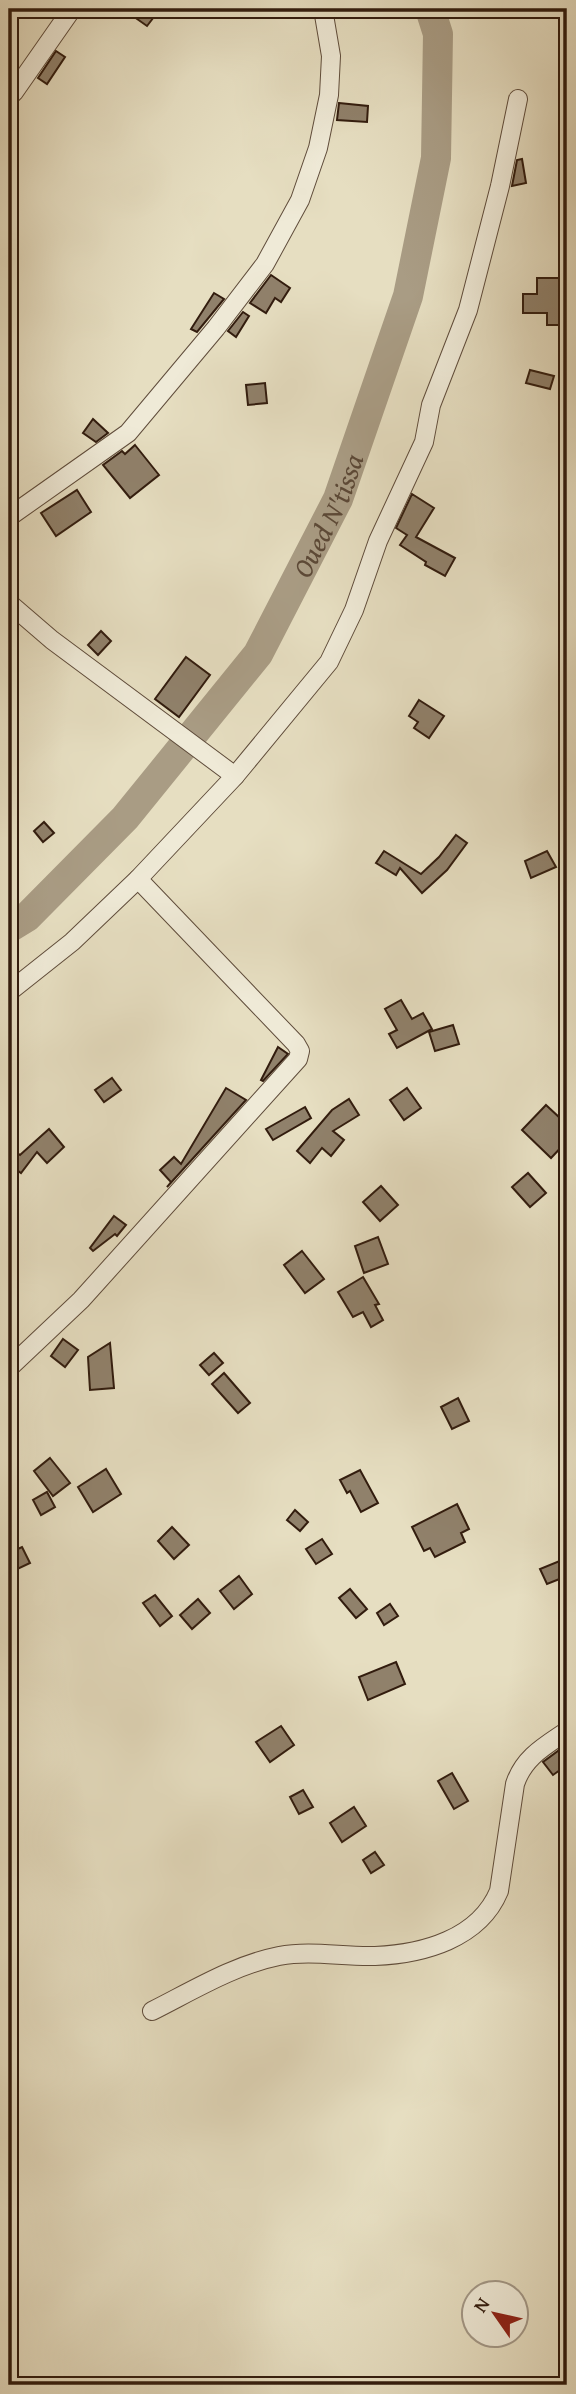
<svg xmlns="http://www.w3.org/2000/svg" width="576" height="2394" font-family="'Gentium Book Plus',serif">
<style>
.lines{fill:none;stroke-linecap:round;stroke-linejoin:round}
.river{stroke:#a99c84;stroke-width:30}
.building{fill:#90816b;stroke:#321c0e;stroke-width:2}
.street-casing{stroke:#5f4c3b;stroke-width:20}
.street{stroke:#efead7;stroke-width:18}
.labels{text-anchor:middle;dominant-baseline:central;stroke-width:6;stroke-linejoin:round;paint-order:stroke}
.water-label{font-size:28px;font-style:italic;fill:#5c4937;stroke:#efead7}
</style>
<rect width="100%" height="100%" fill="#e6dec1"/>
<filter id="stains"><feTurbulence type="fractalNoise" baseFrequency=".00286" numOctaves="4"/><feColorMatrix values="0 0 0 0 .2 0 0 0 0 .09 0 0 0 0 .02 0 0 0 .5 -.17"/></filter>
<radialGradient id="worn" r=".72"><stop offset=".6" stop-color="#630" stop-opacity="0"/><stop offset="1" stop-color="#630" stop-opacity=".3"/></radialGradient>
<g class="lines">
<!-- river -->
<path class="river" id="s1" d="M 9,928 L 27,917 L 125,818 L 258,654 L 338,499 L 408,296 L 436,158 L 438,34 L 430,9"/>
</g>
<!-- building -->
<g class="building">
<path d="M 123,9 L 160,9 L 147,26 Z"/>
<path d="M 56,51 L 65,57 L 47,84 L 38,78 Z"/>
<path d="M 339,103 L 368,106 L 367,122 L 337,120 Z"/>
<path d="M 522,159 L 526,183 L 512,186 L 517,160 Z"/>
<path d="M 271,275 L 290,288 L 281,302 L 275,298 L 266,313 L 250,303 Z"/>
<path d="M 537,278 L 567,278 L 567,325 L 547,325 L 547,313 L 523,313 L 523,294 L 537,294 Z"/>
<path d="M 214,293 L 224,299 L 197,332 L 191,329 Z"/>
<path d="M 243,312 L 249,316 L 236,337 L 228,331 Z"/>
<path d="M 530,370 L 554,376 L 550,389 L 526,383 Z"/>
<path d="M 265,383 L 267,403 L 248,405 L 246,385 Z"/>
<path d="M 93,419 L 108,433 L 96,442 L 83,433 Z"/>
<path d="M 135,445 L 159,475 L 130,498 L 103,465 L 122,451 L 125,454 Z"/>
<path d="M 77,490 L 91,512 L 56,536 L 41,513 Z"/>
<path d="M 412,494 L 434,508 L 416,537 L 455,558 L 445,576 L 425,565 L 426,562 L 400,545 L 407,535 L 396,528 Z"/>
<path d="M 101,631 L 111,641 L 98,655 L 88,645 Z"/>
<path d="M 186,657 L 210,675 L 179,717 L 155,699 Z"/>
<path d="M 419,700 L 444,716 L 429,738 L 414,728 L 418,722 L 409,716 Z"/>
<path d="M 44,822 L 54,833 L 43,842 L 34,831 Z"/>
<path d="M 456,835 L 467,843 L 447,870 L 422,893 L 400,868 L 396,875 L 376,863 L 384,851 L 421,874 L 439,857 Z"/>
<path d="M 547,851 L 556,867 L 531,878 L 525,861 Z"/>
<path d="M 401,1000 L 412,1019 L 423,1013 L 432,1029 L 397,1048 L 389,1034 L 397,1030 L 385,1009 Z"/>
<path d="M 453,1025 L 459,1044 L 435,1051 L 429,1032 Z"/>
<path d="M 278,1047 L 288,1054 L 263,1081 L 261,1080 Z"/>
<path d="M 112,1078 L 121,1090 L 104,1102 L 95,1090 Z"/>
<path d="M 226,1088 L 246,1100 L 167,1187 L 171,1182 L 160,1170 L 174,1157 L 181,1164 Z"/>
<path d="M 407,1088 L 421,1108 L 404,1120 L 390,1100 Z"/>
<path d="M 349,1099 L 359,1115 L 333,1131 L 344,1140 L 331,1156 L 322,1148 L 310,1163 L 297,1151 L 332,1110 Z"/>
<path d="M 546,1105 L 560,1118 L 567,1111 L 567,1141 L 551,1158 L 522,1130 Z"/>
<path d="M 305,1107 L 311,1118 L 273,1140 L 266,1129 Z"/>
<path d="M 49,1129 L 64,1147 L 47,1163 L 37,1152 L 21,1173 L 9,1164 L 16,1152 L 20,1155 Z"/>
<path d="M 528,1173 L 546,1193 L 530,1207 L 512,1187 Z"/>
<path d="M 381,1186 L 398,1205 L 380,1221 L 363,1202 Z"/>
<path d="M 114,1216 L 126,1225 L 117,1236 L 115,1234 L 93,1251 L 90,1248 Z"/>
<path d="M 378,1237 L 388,1264 L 364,1273 L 355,1246 Z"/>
<path d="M 302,1251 L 324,1279 L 305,1293 L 284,1265 Z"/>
<path d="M 363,1277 L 379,1304 L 375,1305 L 383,1320 L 371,1327 L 363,1312 L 353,1317 L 338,1292 Z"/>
<path d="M 63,1339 L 78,1350 L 65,1367 L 51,1356 Z"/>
<path d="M 110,1343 L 114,1388 L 90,1390 L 88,1357 Z"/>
<path d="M 214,1353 L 223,1363 L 209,1375 L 200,1365 Z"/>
<path d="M 224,1373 L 250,1403 L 238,1413 L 212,1384 Z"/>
<path d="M 458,1398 L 469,1421 L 452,1429 L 441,1407 Z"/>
<path d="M 50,1458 L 70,1483 L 53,1496 L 34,1471 Z"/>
<path d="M 106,1469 L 121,1494 L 93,1512 L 78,1487 Z"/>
<path d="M 360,1470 L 378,1503 L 361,1512 L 350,1491 L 347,1493 L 340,1480 Z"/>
<path d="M 47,1492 L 55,1507 L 41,1515 L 33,1500 Z"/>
<path d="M 457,1504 L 469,1529 L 461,1533 L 465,1542 L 435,1557 L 430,1548 L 424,1551 L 412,1527 Z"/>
<path d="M 295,1510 L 308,1522 L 300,1531 L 287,1520 Z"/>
<path d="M 172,1527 L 189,1545 L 174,1559 L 158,1541 Z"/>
<path d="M 322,1539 L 332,1554 L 316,1564 L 306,1549 Z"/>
<path d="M 22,1547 L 30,1563 L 9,1573 L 9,1553 Z"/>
<path d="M 567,1558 L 567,1576 L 547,1584 L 540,1569 Z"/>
<path d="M 239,1576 L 252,1594 L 234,1609 L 220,1591 Z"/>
<path d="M 350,1589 L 367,1609 L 356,1618 L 339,1598 Z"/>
<path d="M 155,1595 L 172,1616 L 160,1626 L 143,1603 Z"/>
<path d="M 198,1599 L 210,1613 L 192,1629 L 180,1615 Z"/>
<path d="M 390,1604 L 398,1616 L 384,1625 L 377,1613 Z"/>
<path d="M 396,1662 L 405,1684 L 368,1700 L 359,1677 Z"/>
<path d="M 281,1726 L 294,1745 L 270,1762 L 256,1742 Z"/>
<path d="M 562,1748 L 567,1756 L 567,1765 L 553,1775 L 543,1762 Z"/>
<path d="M 452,1773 L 468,1801 L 454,1809 L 438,1781 Z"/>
<path d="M 303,1790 L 313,1807 L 299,1814 L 290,1797 Z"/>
<path d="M 354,1807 L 366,1826 L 342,1842 L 330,1823 Z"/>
<path d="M 375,1852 L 384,1865 L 371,1873 L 363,1860 Z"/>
</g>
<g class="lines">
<!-- street casing -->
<g class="street-casing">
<g id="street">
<path d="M 9,97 L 14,92 L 72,9"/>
<path d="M 9,517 L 128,433 L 216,328 L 265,264 L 300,200 L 318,148 L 329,95 L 331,56 L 323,9"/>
<path d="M 9,603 L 52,640 L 235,776"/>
<path d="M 9,992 L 72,942 L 138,879 L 235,776 L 329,662 L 354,610 L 378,541 L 424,442 L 431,405 L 468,310 L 500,186 L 518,99"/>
<path d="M 9,1368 L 81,1300 L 298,1059 L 300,1051 L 296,1044 L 138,879"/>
<path d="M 152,2011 C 192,1991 234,1965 279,1956 C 311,1950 342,1957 375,1956 C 423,1954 479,1939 499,1891 L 515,1784 C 524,1757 545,1746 567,1731"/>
</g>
</g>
<!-- street -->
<use href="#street" class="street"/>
</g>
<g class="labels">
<!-- water labels -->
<g class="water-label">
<text stroke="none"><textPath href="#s1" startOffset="527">Oued N'tissa</textPath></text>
</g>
</g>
<!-- margin -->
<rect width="576" height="2394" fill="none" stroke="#e6dec1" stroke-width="35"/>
<rect x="10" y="10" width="555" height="2373" fill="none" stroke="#321c0e" stroke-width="3.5"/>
<rect x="18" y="18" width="541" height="2359" fill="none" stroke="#321c0e" stroke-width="2"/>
<!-- north arrow -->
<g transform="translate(495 2314) rotate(304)"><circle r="33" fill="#efead7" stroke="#a39887" stroke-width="2"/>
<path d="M0-5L12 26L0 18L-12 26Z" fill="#8f2418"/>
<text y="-10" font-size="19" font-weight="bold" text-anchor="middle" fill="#321c0e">N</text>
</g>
<rect width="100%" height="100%" filter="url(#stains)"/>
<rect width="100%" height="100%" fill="url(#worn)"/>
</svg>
